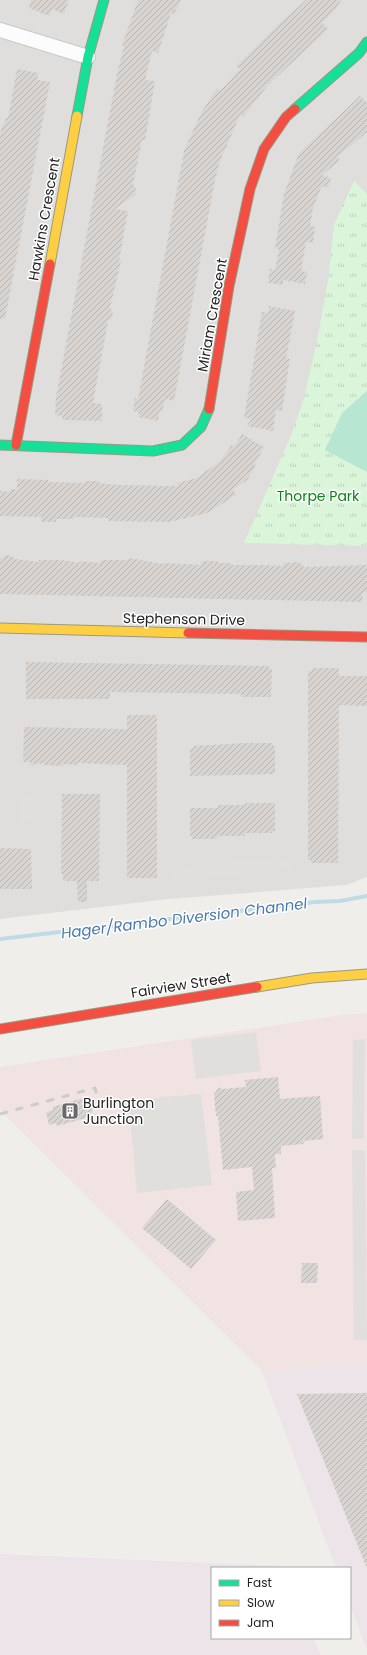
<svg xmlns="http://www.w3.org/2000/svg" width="367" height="1655" font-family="Poppins,sans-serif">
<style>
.residential{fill:#dfdedc}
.commercial{fill:#f1e3e1}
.industrial{fill:#ede4e9}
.park{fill:url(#park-tufts)}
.pitch{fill:#b7e6d2}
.parking{fill:#e0dfde}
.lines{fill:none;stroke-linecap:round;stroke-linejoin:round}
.stream{stroke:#bfdbe3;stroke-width:4}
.building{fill:url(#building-hatch)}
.street-casing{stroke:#c9c8c7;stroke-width:16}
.fast-casing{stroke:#999a82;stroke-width:11}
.slow-casing{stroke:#999a82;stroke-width:11}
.jam-casing{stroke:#999a82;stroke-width:11}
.street{stroke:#fdfcfc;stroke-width:14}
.fast{stroke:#16e098;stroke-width:9}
.slow{stroke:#ffcf43;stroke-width:9}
.jam{stroke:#f24e42;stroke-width:9}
.rail{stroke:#ccc;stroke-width:3;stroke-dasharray:8 8;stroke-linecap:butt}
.labels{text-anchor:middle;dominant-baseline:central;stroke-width:3;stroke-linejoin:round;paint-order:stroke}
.street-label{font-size:14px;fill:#222;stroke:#fff}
.park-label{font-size:14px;fill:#0c8416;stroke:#fff}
.poi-label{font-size:14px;fill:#222;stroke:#fff;text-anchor:start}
.water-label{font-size:15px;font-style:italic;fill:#4a7aab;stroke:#fff}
</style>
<defs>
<pattern id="park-tufts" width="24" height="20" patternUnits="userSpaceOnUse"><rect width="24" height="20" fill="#daf5da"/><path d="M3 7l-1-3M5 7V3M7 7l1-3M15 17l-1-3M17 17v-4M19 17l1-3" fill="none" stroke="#bbd2bb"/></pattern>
<pattern id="building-hatch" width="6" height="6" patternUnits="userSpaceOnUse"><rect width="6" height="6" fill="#d7d4d2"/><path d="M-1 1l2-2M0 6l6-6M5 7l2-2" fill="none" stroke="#b8b6b4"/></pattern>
</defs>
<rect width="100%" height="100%" fill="#f0eeeb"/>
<!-- residential -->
<path class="residential" d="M 0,0 L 367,0 L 367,877 L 347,885 L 169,899 L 0,919 Z"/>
<!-- commercial -->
<path class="commercial" d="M 367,1013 L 367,1365 L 349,1365 L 262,1371 L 0,1110 L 0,1067 L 342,1015 Z"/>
<!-- industrial -->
<g class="industrial">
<path d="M 349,1365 L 367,1365 L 367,1650 L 350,1605 L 350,1568 L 336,1568 L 262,1371 Z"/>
<path d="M 0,1554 L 281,1566 L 282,1568 L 212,1568 L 212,1638 L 313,1638 L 321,1655 L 0,1655 Z"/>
</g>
<!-- park -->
<path class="park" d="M 354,181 L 367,194 L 367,546 L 244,543 L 292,433 L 304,398 L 318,336 L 328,281 L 334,225 Z"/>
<!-- pitch -->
<path class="pitch" d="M 367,391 L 367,472 L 325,450 L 342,413 Z"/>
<!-- parking -->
<g class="parking">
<path d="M 21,797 L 31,797 L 32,820 L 21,820 Z"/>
<path d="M 290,857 L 291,870 L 174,880 L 173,867 Z"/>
<path d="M 256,1032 L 261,1071 L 196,1079 L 191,1040 Z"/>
<path d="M 365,1039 L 364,1139 L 352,1139 L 353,1040 Z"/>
<path d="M 201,1094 L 212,1185 L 137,1193 L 129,1104 L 163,1097 Z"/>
<path d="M 352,1150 L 365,1150 L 367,1340 L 354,1340 Z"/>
</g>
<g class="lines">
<!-- stream -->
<path class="stream" d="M 0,939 L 315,902 L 340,901 L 367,896"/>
</g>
<!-- building -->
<g class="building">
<path d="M 30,0 L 69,0 L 64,14 L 52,9 L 49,16 L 29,8 L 31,1 Z"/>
<path d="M 138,0 L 181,0 L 174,14 L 171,13 L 158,53 L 152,51 L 145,80 L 155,81 L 145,140 L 142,140 L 133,184 L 136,189 L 135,195 L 115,209 L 128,211 L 119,261 L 121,261 L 110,308 L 113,312 L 112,318 L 108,321 L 93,403 L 102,404 L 102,421 L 62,420 L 62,416 L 55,415 L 56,397 L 117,74 L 124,46 L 122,45 Z"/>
<path d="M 306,0 L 341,0 L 336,9 L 322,23 L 328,29 L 268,85 L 243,117 L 240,115 L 220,161 L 215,180 L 174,401 L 165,399 L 162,412 L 160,411 L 158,421 L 138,417 L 139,412 L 133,411 L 135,398 L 138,399 L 184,151 L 202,111 L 217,89 L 220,91 L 240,69 L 236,66 L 279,24 Z"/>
<path d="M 17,69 L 38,73 L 37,80 L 50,82 L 5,319 L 0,319 L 0,137 L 2,124 L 4,125 L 6,118 L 8,118 Z"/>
<path d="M 360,96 L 367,103 L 367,132 L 337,157 L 340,160 L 322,175 L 331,178 L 328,188 L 322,186 L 313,208 L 310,226 L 315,227 L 313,243 L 306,242 L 302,266 L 301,271 L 307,272 L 305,284 L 283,280 L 283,285 L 268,283 L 270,269 L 275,270 L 279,249 L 275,248 L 284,194 L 299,153 Z"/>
<path d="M 269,306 L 295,311 L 286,359 L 290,359 L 282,411 L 276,410 L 273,431 L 247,426 L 251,419 L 244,418 L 262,312 L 268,313 Z"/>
<path d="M 242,434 L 264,447 L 254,465 L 256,466 L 247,480 L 233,489 L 236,495 L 207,513 L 170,522 L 108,521 L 108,518 L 74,517 L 74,519 L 56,519 L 56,522 L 41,522 L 41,517 L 38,517 L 0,516 L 0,491 L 9,492 L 10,489 L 17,489 L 17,479 L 48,480 L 48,482 L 84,483 L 84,481 L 99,481 L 99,483 L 118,485 L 178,486 L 177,483 L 197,478 L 220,461 L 232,445 L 234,447 Z"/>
<path d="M 5,555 L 12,556 L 15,559 L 39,562 L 39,560 L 61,560 L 79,563 L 81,561 L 99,563 L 102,560 L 126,560 L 129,558 L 162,564 L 164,563 L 201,565 L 201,561 L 217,561 L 220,563 L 231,563 L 233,565 L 266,565 L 283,566 L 283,563 L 299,562 L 304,567 L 367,565 L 367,592 L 363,592 L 362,602 L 0,594 L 0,558 L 3,558 Z"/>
<path d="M 26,662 L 269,666 L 269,669 L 272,669 L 271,697 L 241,697 L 241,694 L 110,692 L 110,699 L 26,699 Z"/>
<path d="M 312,668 L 339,668 L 339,676 L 367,676 L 367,706 L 339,705 L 338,863 L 311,863 L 311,860 L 308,860 L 308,671 L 312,671 Z"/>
<path d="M 127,715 L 157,715 L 157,878 L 127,878 L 127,765 L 77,763 L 77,765 L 63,764 L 63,766 L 44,765 L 44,763 L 30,765 L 30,762 L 23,762 L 24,727 L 127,729 Z"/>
<path d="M 245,743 L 273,743 L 273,746 L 275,746 L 275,774 L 190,776 L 190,749 L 193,748 L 193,746 Z"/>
<path d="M 62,794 L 100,794 L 99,881 L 87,881 L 87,902 L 78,902 L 77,881 L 63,881 L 63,874 L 61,874 Z"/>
<path d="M 245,803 L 275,803 L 275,831 L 272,831 L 272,833 L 245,833 L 245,836 L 217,836 L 217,839 L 192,839 L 192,836 L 190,836 L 190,808 L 218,808 L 218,805 L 245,805 Z"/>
<path d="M 0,848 L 31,849 L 32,889 L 0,889 Z"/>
<path d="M 278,1077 L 280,1099 L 320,1096 L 323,1139 L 303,1141 L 304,1144 L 281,1146 L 281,1154 L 275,1154 L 276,1168 L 272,1168 L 275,1218 L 238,1221 L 236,1192 L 254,1190 L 252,1167 L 223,1170 L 218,1116 L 216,1116 L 214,1094 L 219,1087 L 222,1089 L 246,1087 L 245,1080 Z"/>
<path d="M 84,1098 L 90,1102 L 93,1110 L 89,1117 L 57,1126 L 56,1123 L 49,1125 L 46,1112 L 53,1110 L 52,1107 Z"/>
<path d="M 167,1199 L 216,1240 L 191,1269 L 142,1228 Z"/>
<path d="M 302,1263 L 318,1263 L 317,1283 L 301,1283 Z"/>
<path d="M 367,1393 L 367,1566 L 366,1566 L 297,1394 Z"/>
</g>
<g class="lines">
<!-- street casing -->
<g class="street-casing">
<path id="street" d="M 0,30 L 88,57"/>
</g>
<!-- fast casing -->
<g class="fast-casing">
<g id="fast">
<path d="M 295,109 L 359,53 L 367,42"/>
<path d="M 77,116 L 88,57 L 104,0"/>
<path d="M 0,445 L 153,451 L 182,445 L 201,427 L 209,409"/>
</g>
</g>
<!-- slow casing -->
<g class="slow-casing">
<g id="slow">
<path d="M 50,264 L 77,116"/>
<path d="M 0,628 L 188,633"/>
<path d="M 257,987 L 312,978 L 367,974"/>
</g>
</g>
<!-- jam casing -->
<g class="jam-casing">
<g id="jam">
<path d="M 209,409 L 229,286 L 250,189 L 264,149 L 286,117 L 295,109"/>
<path d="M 16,445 L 50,264"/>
<path d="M 188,633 L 367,637"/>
<path d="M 0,1029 L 257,987"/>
</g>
</g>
<!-- street -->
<use href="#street" class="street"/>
<!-- fast -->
<use href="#fast" class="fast"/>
<!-- slow -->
<use href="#slow" class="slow"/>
<!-- jam -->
<use href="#jam" class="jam"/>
<!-- rail -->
<path class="rail" d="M 0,1114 L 95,1088 L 100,1110"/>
</g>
<!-- icons -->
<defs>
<g id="building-square" transform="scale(0.9)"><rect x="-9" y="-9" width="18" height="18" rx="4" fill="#6a6968" stroke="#fff"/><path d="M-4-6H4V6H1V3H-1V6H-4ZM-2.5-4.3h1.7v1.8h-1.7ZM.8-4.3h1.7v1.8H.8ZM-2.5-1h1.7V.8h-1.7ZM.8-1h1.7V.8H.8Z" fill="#fff"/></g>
</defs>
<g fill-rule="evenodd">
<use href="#building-square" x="70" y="1111"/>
</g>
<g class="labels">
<!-- street labels -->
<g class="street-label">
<text transform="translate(44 219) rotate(-80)">Hawkins Crescent</text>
<text transform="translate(212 315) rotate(-80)">Miriam Crescent</text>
<text transform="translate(184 619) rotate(1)">Stephenson Drive</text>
<text transform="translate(181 985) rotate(-9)">Fairview Street</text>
</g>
<!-- park labels -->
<g class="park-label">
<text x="318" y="496">Thorpe Park</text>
</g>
<!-- poi labels -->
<g class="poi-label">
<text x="83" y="1103">Burlington<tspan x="83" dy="16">Junction</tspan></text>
</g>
<!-- water labels -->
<g class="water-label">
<text transform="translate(184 918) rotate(-7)">Hager/Rambo Diversion Channel</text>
</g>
</g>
<!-- legend -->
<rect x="211" y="1567" width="140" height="72" fill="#ffffff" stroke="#a7a7a7"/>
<rect x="219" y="1580" width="20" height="6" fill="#16e098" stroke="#a7a7a7"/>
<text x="247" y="1587" font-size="12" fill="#222222">Fast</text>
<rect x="219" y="1600" width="20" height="6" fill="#ffcf43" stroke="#a7a7a7"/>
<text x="247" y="1607" font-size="12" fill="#222222">Slow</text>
<rect x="219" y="1620" width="20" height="6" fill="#f24e42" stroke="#a7a7a7"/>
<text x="247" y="1627" font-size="12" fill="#222222">Jam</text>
</svg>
